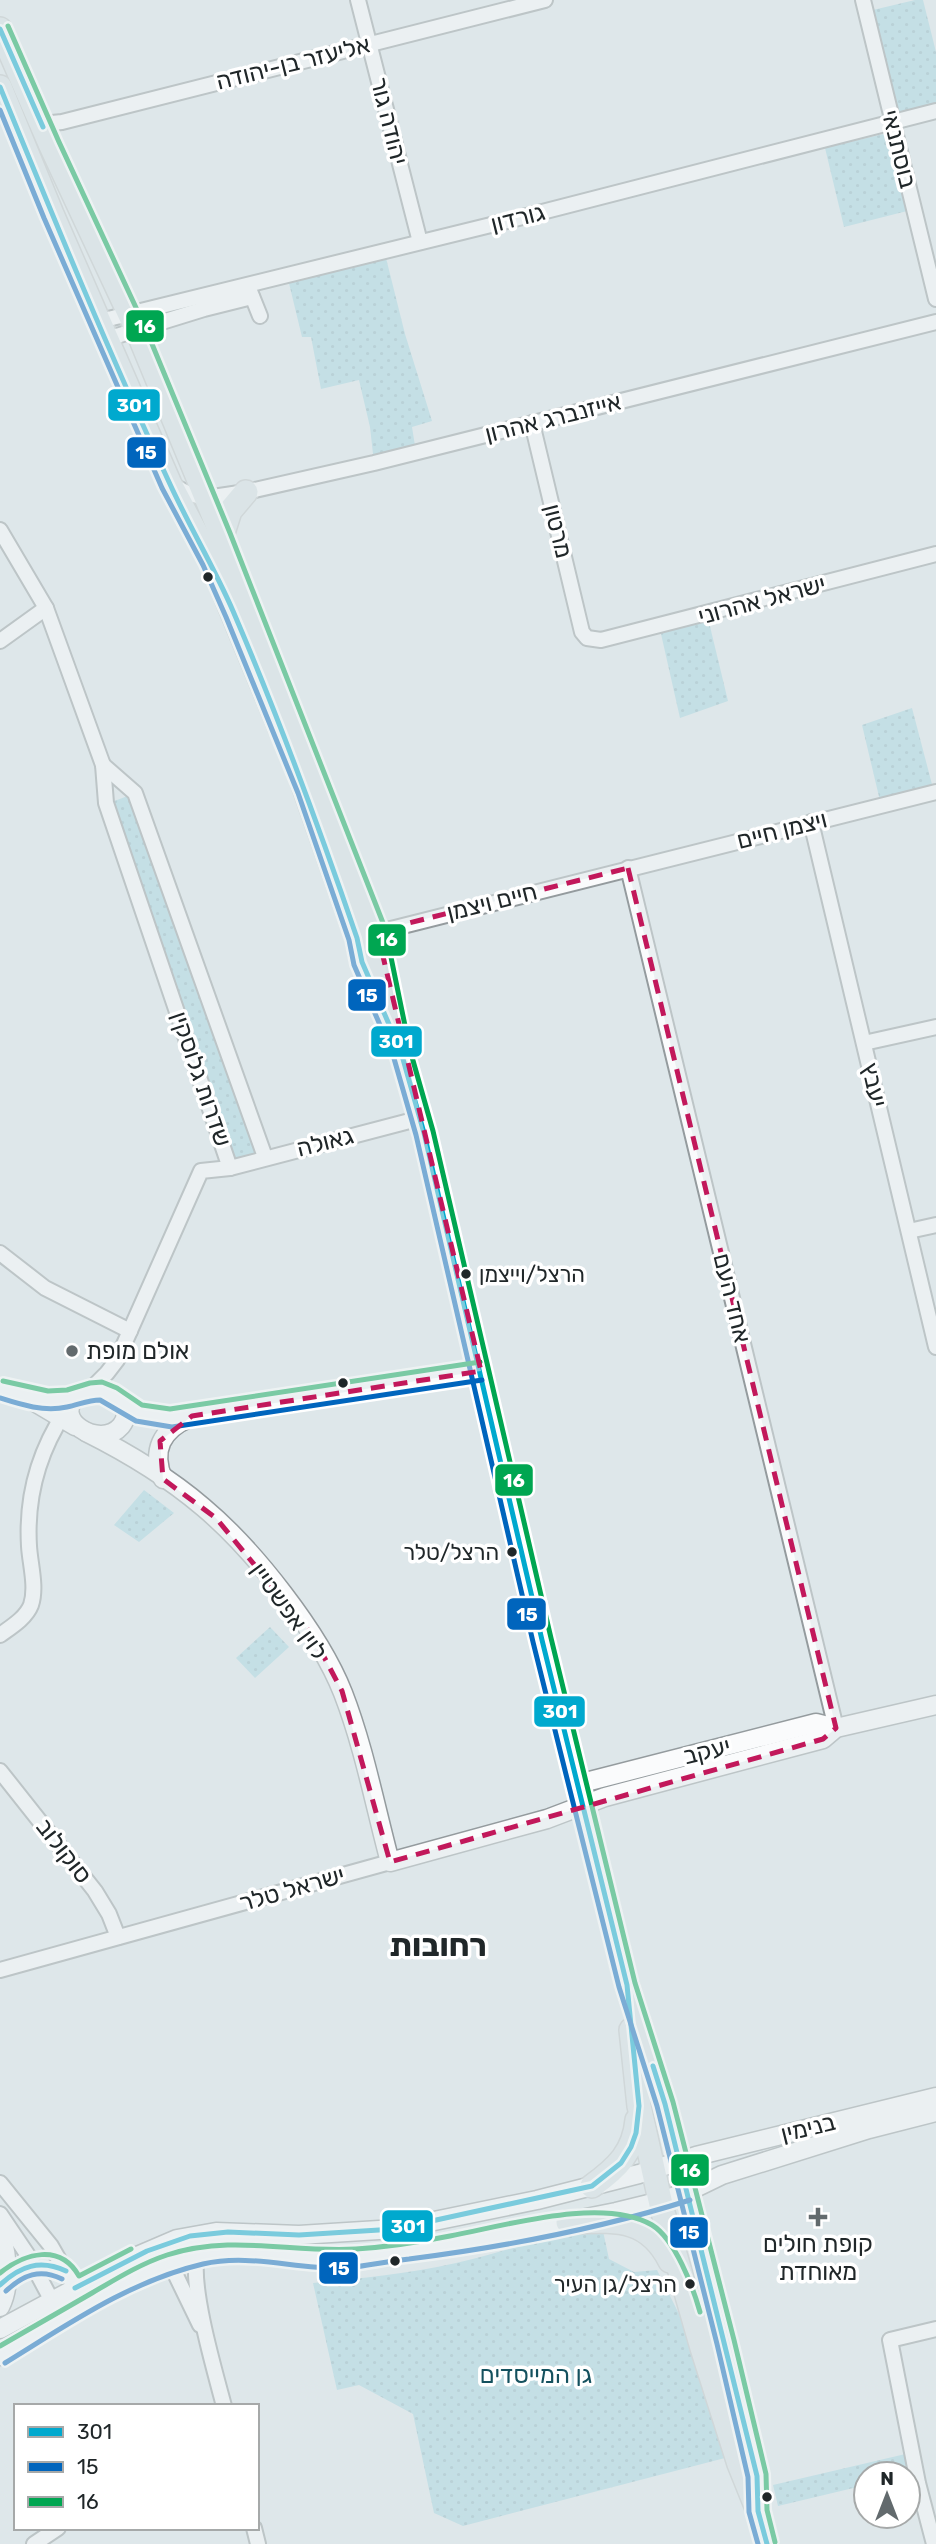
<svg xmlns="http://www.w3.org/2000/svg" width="936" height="2544" font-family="Rubik,'Noto Sans Hebrew',sans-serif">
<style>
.park{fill:url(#park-dots)}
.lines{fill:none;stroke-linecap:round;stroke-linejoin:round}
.minor-casing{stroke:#949b9e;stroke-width:18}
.tertiary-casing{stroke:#949b9e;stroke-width:21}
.primary-casing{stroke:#bec3c5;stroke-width:26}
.minor{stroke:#fafbfc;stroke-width:14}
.tertiary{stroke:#fafbfc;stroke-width:18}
.primary{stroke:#d8e1e4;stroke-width:23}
.bus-1-casing{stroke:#fff;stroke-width:10}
.bus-2-casing{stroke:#fff;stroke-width:10}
.bus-3-casing{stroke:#fff;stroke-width:10}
.bus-1{stroke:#00a9ce;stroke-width:5}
.bus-2{stroke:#0065bd;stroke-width:5}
.bus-3{stroke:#00a651;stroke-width:5}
.marked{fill:none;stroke:#c2185b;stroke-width:5;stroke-dasharray:14 9;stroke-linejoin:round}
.bus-dot{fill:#202729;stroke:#fff;stroke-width:2.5}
.poi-dot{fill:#626a6d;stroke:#fff;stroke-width:2.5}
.labels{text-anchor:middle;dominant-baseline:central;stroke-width:7;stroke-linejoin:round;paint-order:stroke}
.bus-label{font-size:22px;fill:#202729;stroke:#fff;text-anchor:end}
.street-label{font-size:24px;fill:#202729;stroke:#fff}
.poi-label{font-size:24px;fill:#202729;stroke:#fff;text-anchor:start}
.park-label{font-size:24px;fill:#14515e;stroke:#fff}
.district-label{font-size:32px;font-weight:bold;fill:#202729;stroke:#fff}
.line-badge{stroke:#fff;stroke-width:2.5}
.badge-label{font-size:19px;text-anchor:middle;font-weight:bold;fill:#fff}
</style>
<defs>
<pattern id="park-dots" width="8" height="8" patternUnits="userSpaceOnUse" patternTransform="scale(1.75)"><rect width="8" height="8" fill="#a4d5e1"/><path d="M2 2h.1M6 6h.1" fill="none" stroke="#8db7c1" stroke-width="1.8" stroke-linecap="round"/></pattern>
</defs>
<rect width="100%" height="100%" fill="#dee7ea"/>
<!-- park -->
<g class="park">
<path d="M 915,0 L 923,0 L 936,52 L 936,107 L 899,116 L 873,10 Z"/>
<path d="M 892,132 L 911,210 L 844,227 L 825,148 Z"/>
<path d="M 384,250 L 405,334 L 432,421 L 412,427 L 416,452 L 374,463 L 370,427 L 359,380 L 321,389 L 311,337 L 302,337 L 287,275 Z"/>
<path d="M 707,614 L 728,701 L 680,718 L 659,625 Z"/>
<path d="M 912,708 L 934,792 L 881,805 L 862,725 Z"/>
<path d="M 133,794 L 260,1157 L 234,1165 L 109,803 Z"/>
<path d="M 144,1490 L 174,1513 L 139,1542 L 114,1525 Z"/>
<path d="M 270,1627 L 289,1647 L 255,1678 L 236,1658 Z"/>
<path d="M 603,2231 L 609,2259 L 634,2272 L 657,2270 L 679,2314 L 725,2458 L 463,2526 L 434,2513 L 413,2414 L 359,2385 L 337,2390 L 313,2283 C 361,2278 409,2274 456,2263 C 505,2252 552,2233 603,2231 Z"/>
<path d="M 914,2452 L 918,2472 L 908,2475 L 866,2474 L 866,2485 L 778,2506 L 773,2485 Z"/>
</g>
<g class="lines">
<!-- minor casing -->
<g class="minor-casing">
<g id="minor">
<path d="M 358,0 L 420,242"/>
<path d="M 863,0 L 936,299"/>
<path d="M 42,124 L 62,122 L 545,0"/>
<path d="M 250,291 L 260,316"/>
<path d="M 100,321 L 495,224 L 936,111"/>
<path d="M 107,339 L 204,309 L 252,297"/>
<path d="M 532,423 L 582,632 L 587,638 L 601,640 L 936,554"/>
<path d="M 172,485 L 189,494 L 206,498 L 246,492 L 374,463 L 936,322"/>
<path d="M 0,530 L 46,608 L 103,765 L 106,803 L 230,1168"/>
<path d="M 0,641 L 46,608"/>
<path d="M 103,765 L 135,793 L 265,1157"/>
<path d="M 811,822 L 936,1347"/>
<path d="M 628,868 L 836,1728"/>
<path d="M 371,934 L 936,792"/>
<path d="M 864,1043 L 936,1027"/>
<path d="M 909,1231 L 936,1225"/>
<path d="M 0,1253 L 45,1288 L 130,1331"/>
<path d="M 89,1391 L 107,1373 L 117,1360 L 201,1171 L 230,1168 L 421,1118"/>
<path d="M 0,1635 C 11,1627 26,1618 31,1605 C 37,1587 30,1564 29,1546 C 26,1496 38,1453 65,1412"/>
<path d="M 0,1771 L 95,1891 L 109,1914 L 118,1937"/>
<path d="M 0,1970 L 390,1862"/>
<path d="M 0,2183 L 51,2246 L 75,2288 L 73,2313 L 52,2301 L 27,2254 L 0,2214"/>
<path d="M 177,2239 L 170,2250 L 168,2259 L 200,2325"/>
<path d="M 197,2256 C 190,2287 215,2372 224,2406"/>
<path d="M 254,2528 L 258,2544"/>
<path d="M 34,2544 L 58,2528"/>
<path d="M 934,2544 L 918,2483 L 890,2340 L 936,2329"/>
</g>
</g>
<!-- tertiary casing -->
<g class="tertiary-casing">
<g id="tertiary">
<path d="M 0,1389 L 33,1401 L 75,1426"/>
<path d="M 26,1398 C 39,1400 52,1401 65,1399 C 84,1396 110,1379 124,1405 C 127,1412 126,1420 121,1426 C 100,1451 48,1418 79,1395"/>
<path d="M 122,1403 C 141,1416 159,1419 181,1417 L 481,1371"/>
<path d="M 86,1432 C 126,1452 169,1478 203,1507 C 253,1549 319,1632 343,1693 C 364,1747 375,1806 390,1862 L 547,1819 L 605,1797 L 823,1739 L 836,1728 L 936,1705"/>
<path d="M 163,1479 C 151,1450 162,1430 189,1418"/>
<path d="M 578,1784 L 816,1723 L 836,1728"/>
<path d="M 0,2229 C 7,2254 12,2284 0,2307"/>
<path d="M 0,2329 L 128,2260 L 177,2239 L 216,2232 L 299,2235 L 395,2229 L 537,2200 L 639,2174 L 696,2156 L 936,2097"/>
<path d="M 0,2356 L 138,2277 L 183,2260 L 212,2253 L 238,2252 L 344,2259 L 447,2246 L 616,2212 L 661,2201 L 687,2192 L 722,2175 L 869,2129 L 936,2112"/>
</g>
</g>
<!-- primary casing -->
<g class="primary-casing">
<g id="primary">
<path d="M 0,29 L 51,146 L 137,330 L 222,536 L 368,908 L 377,931 L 401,1052 L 424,1133 L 542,1640 L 627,1985 L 665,2104 L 725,2342 L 757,2476 L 758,2511"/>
<path d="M 0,87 L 52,214 L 170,484 L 211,561 L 280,728"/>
<path d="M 222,536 L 230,511 L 246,492"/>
<path d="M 299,773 L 357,938 L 362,962 L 385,1014"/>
<path d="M 631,2030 L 639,2106 L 662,2209 L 702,2348 L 739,2464 L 758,2511 L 767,2544"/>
<path d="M 592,2186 C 617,2168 634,2152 637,2120"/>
<path d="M 568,2222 C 612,2221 647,2215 670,2261"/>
</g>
</g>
<!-- minor -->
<use href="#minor" class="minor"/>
<!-- tertiary -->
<use href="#tertiary" class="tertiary"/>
<!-- primary -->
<use href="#primary" class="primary"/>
<!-- bus-1 casing -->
<g class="bus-1-casing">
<g id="bus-1">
<path d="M 0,29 L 43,127"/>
<path d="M 0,87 C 54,219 109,353 169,482 C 189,526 214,567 233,611 C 279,718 319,827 357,938 L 362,962 L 401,1052 L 424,1133 L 542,1640 L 627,1985 L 639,2106 L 636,2133 L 631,2147 L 621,2163 L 592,2186 L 395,2229 L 299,2235 L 228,2232 L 190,2236 L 147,2251 L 75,2288"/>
<path d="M 653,2066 L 665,2104 L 757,2476 L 758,2511 L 767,2544"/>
<path d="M 0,2285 C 20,2266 40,2259 66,2271"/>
</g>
</g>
<!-- bus-2 casing -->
<g class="bus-2-casing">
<g id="bus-2">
<path d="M 0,110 L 44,218 L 162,488 L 203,565 L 226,617 L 298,793 L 349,940 L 354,965 L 393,1055 L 416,1135 L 533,1642 L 619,1987 L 657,2106 L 717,2344 L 748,2477 L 749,2512 L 758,2544"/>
<path d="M 0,1398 C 22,1405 44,1412 67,1407 C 78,1405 88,1400 100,1400 L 136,1421 L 172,1427 L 482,1380"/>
<path d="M 6,2291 C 23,2275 40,2268 62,2279"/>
<path d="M 5,2363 C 67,2325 130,2281 203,2264 C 250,2253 298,2270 346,2268 C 367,2266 388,2261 409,2259 C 503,2247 599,2229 690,2200"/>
</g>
</g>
<!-- bus-3 casing -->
<g class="bus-3-casing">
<g id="bus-3">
<path d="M 8,26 L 59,142 L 145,327 L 230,533 L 385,928 L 410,1050 L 433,1131 L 551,1638 L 635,1983 L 673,2102 L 734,2340 L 766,2474 L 767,2510 L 775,2542"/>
<path d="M 3,1381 L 48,1391 L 67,1390 L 90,1383 L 102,1382 L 117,1388 L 142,1405 L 170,1409 L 480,1362"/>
<path d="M 0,2273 C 25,2253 60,2243 79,2276 L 131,2249"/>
<path d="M 0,2346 C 31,2328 61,2311 92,2293 C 116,2279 140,2264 167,2255 C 233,2234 290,2253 356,2249 C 387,2247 420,2242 450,2236 C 504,2226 603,2196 652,2225 C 675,2239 693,2287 700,2312"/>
</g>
</g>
<!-- bus-1 -->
<use href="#bus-1" class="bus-1"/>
<!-- bus-2 -->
<use href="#bus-2" class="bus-2"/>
<!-- bus-3 -->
<use href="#bus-3" class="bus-3"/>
</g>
<!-- marked area -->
<path d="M0 0H936V2544H0ZM 628,868 L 836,1728 L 823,1739 L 390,1862 L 342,1691 L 313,1636 L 216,1518 L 163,1479 L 160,1441 L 192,1416 L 481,1371 L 377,931 Z" fill="#dee7ea" fill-opacity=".55" fill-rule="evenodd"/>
<path class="marked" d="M 628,868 L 836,1728 L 823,1739 L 390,1862 L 342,1691 L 313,1636 L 216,1518 L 163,1479 L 160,1441 L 192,1416 L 481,1371 L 377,931 Z"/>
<!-- markers -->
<g class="bus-dot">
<circle cx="208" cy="577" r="6"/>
<circle cx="466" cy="1274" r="6"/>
<circle cx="343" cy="1383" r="6"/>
<circle cx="512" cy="1552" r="6"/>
<circle cx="395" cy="2261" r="6"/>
<circle cx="690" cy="2284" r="6"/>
<circle cx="767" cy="2497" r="6"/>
</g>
<g class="poi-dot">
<circle cx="72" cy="1351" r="7"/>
<path d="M814.5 2206.5h7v7h7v7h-7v7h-7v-7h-7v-7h7z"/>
</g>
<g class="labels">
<!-- bus labels -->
<g class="bus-label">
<text x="479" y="1274" text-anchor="start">הרצל/וייצמן</text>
<text x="499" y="1552">הרצל/טלר</text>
<text x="677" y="2284">הרצל/גן העיר</text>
</g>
<!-- street labels -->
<g class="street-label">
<text transform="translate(293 63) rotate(-14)">אליעזר בן-יהודה</text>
<text transform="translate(389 121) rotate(76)">יהודה גור</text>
<text transform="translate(899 149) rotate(76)">בוסתנאי</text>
<text transform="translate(518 218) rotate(-14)">גורדון</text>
<text transform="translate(553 418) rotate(-14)">אייזנברג אהרון</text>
<text transform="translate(558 531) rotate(76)">מרטון</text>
<text transform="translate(762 600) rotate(-15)">ישראל אהרוני</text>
<text transform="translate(782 830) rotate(-14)">ויצמן חיים</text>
<text transform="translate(492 902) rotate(-14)">חיים ויצמן</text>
<text transform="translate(201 1079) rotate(71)">שדרות גלוסקין</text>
<text transform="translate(874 1085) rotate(77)">יעבץ</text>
<text transform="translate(325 1142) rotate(-14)">גאולה</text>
<text transform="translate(732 1298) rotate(76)">אחד העם</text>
<text transform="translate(289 1611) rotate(54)">לוין אפשטיין</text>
<text transform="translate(707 1751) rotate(-14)">יעקב</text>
<text transform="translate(64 1851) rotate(52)">סוקולוב</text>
<text transform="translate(292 1889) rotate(-16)">ישראל טלר</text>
<text transform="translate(808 2128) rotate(-14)">בנימין</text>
</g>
<!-- poi labels -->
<g class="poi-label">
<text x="86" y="1351">אולם מופת</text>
<text x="818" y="2244" text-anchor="middle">קופת חולים<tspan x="818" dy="28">מאוחדת</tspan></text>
</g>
<!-- park labels -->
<g class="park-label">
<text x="536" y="2375">גן המייסדים</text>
</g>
<!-- district labels -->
<g class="district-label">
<text x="438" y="1945">רחובות</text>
</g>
</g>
<g class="line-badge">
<rect x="125" y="309" width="40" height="34" rx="7" fill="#00a651"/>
<rect x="107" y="388" width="54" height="34" rx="7" fill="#00a9ce"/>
<rect x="126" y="436" width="41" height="33" rx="7" fill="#0065bd"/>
<rect x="367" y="923" width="40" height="34" rx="7" fill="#00a651"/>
<rect x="347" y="978" width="40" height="34" rx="7" fill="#0065bd"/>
<rect x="370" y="1025" width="53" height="33" rx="7" fill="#00a9ce"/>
<rect x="494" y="1463" width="40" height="34" rx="7" fill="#00a651"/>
<rect x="506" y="1597" width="41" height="34" rx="7" fill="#0065bd"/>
<rect x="533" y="1695" width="53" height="33" rx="7" fill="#00a9ce"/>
<rect x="670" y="2153" width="40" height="34" rx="7" fill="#00a651"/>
<rect x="381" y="2209" width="53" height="34" rx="7" fill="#00a9ce"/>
<rect x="669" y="2216" width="40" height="33" rx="7" fill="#0065bd"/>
<rect x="318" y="2251" width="41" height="34" rx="7" fill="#0065bd"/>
</g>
<g class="badge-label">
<text x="145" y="333">16</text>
<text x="134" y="412">301</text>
<text x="146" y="459">15</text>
<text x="387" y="946">16</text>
<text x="367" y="1002">15</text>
<text x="396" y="1048">301</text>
<text x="514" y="1487">16</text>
<text x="527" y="1621">15</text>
<text x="560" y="1718">301</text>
<text x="690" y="2177">16</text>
<text x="408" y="2233">301</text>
<text x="689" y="2239">15</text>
<text x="339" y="2275">15</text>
</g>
<!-- legend -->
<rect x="14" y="2404" width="245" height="126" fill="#ffffff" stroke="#a6a9a9" stroke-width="2"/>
<rect x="28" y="2427" width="35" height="10" fill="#00a9ce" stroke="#a6a9a9" stroke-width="2"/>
<text x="77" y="2439" font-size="21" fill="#202729">301</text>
<rect x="28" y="2462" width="35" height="10" fill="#0065bd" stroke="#a6a9a9" stroke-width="2"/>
<text x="77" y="2474" font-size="21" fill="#202729">15</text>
<rect x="28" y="2497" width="35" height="10" fill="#00a651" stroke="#a6a9a9" stroke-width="2"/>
<text x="77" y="2509" font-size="21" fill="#202729">16</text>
<!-- north arrow -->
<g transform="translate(887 2495)"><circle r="33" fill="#ffffff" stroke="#a6a9a9" stroke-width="2"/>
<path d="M0-5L12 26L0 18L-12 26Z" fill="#626a6d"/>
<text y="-10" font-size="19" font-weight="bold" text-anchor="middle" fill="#202729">N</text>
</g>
</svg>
